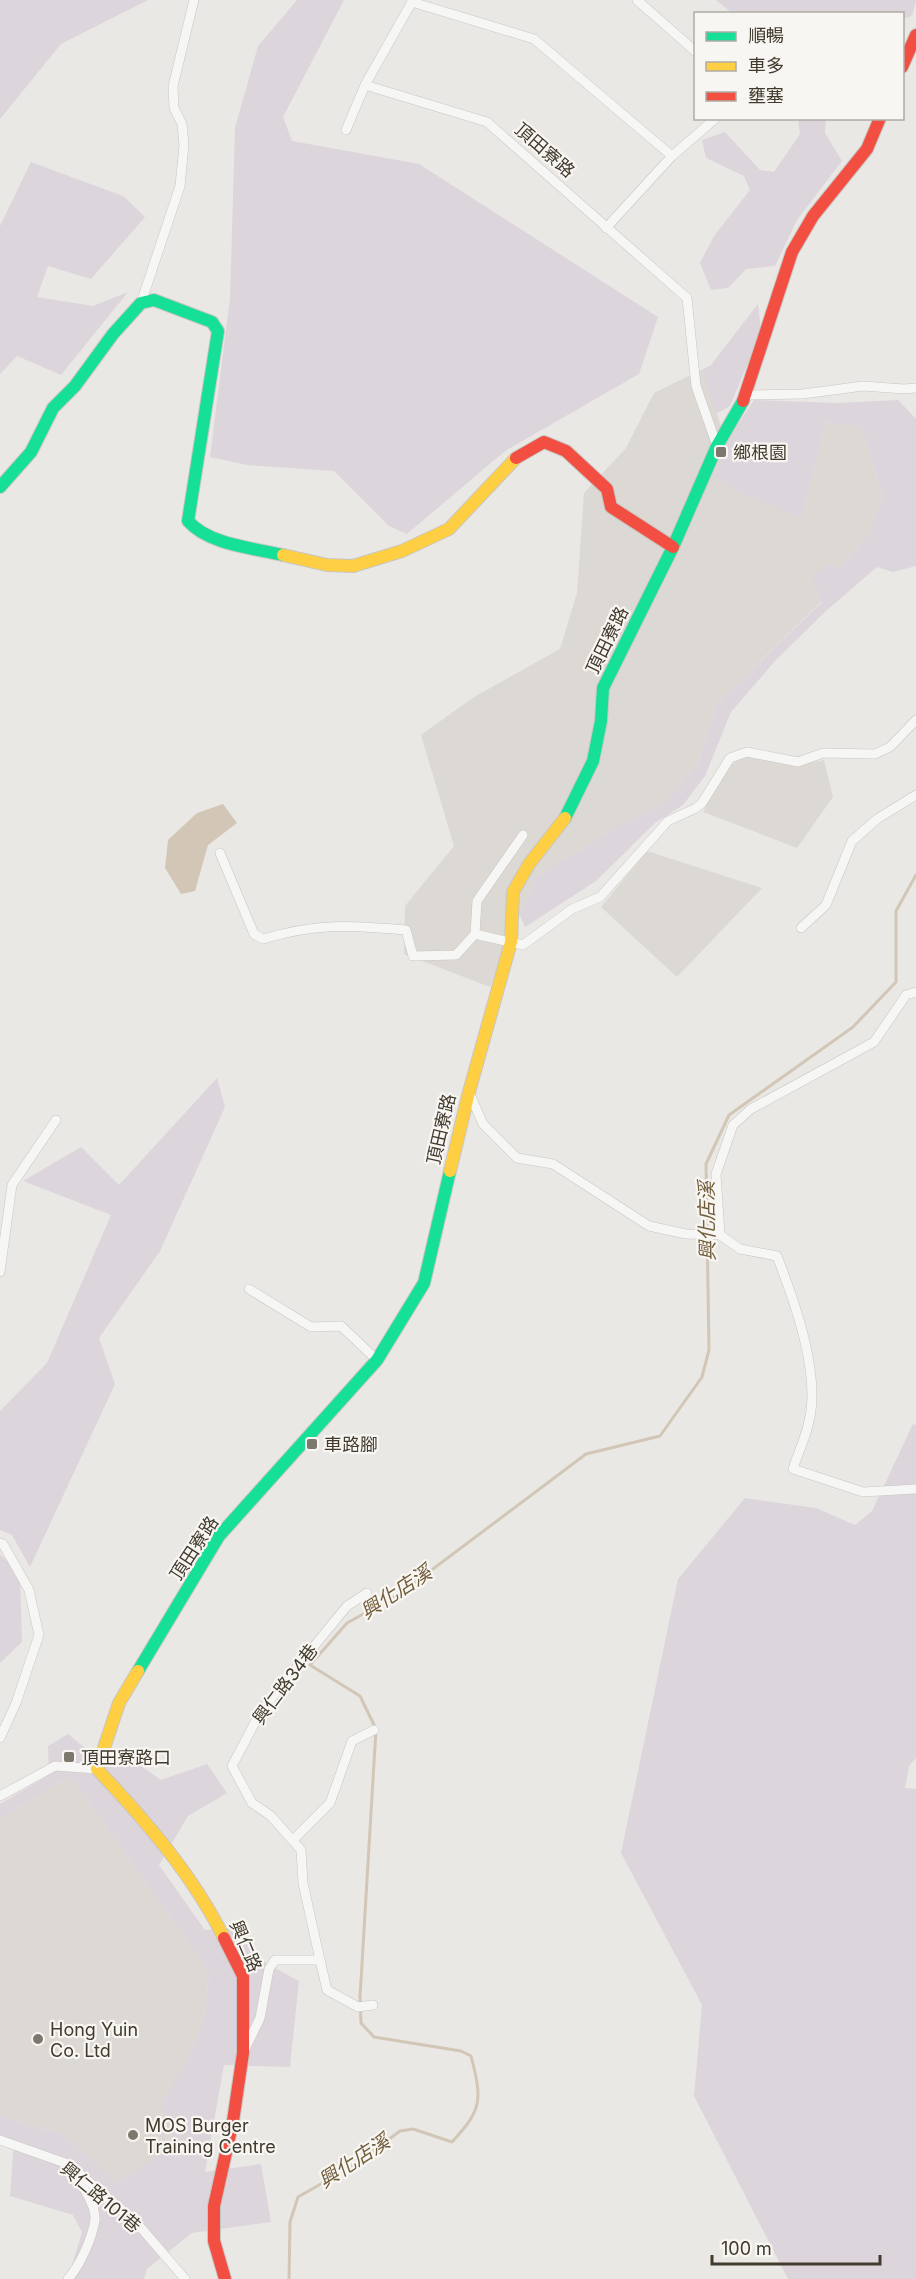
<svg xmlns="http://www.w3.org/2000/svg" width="916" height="2279" font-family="Inter,'Noto Sans TC',sans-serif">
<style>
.built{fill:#dcd8d4}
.green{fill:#dcd5dc}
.water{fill:#d2c6b6}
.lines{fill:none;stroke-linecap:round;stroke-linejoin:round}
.stream{stroke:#d2c6b6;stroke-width:3}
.street-casing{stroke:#c8c6c3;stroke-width:10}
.fast-casing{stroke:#c8c6c3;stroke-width:14}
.slow-casing{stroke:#c8c6c3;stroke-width:14}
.jam-casing{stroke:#c8c6c3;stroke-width:14}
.street{stroke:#f6f6f4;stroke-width:9}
.fast{stroke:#16e098;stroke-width:12}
.slow{stroke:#ffcf43;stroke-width:12}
.jam{stroke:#f24e42;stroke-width:12}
.poi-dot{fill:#7d786d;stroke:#f8f6f3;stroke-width:2}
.labels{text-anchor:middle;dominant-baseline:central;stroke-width:4.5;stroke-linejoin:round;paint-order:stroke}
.street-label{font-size:18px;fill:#423b2d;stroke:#f8f6f3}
.poi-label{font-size:18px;fill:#423b2d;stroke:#f8f6f3;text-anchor:start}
.water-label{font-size:20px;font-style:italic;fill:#725d3a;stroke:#f8f6f3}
</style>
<rect width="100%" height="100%" fill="#eae8e5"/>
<!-- built -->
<g class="built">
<path d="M 703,369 L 726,442 L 713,474 L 802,518 L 825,423 L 861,427 L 883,496 L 869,534 L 840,568 L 822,601 L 717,704 L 698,763 L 664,803 L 621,824 L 536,877 L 490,987 L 404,954 L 405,906 L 454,846 L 421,735 L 474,697 L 560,649 L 577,593 L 584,493 L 626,448 L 654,393 Z"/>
<path d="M 747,756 L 804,764 L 824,760 L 833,797 L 797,848 L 703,812 L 716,784 L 731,764 Z"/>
<path d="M 647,851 L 762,888 L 677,977 L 601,907 Z"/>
<path d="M 70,1776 L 209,1971 L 205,2017 L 187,2059 L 179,2143 L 117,2182 L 62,2134 L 0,2116 L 0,1819 Z"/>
</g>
<!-- green -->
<g class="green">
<path d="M 0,0 L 148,0 L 61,44 L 0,119 Z"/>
<path d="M 297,0 L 344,0 L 283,117 L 292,141 L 419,164 L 658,317 L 639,374 L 505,451 L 407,534 L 389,526 L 334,471 L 247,465 L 210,457 L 230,298 L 235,128 L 258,46 Z"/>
<path d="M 716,0 L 916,0 L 916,1 L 912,16 L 903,19 L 902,14 L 732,13 Z"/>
<path d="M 798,119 L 826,119 L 825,133 L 842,161 L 797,220 L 775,266 L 746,269 L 728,288 L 711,290 L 700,263 L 714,236 L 750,190 L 744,176 L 706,158 L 702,140 L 725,132 L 760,170 L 774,172 L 800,134 Z"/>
<path d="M 31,162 L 123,196 L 145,217 L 91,279 L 48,266 L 37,297 L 93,306 L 128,292 L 61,375 L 17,356 L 0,374 L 0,226 Z"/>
<path d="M 758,304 L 761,332 L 730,406 L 716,414 L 703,369 L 711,365 Z"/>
<path d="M 754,400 L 837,403 L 898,400 L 916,419 L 916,566 L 893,572 L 877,567 L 827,610 L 776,660 L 731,712 L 705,776 L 683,805 L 655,823 L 596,881 L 525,927 L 520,915 L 536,877 L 621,824 L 664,803 L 698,763 L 717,704 L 822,602 L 812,577 L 829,563 L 840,568 L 869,534 L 883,496 L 861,427 L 825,423 L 802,518 L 730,489 L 713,474 L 726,442 Z"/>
<path d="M 217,1078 L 225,1107 L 160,1251 L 99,1338 L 115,1384 L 30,1567 L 12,1535 L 0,1530 L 0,1411 L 47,1363 L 111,1215 L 23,1181 L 81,1147 L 119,1185 Z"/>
<path d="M 913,1424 L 916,1425 L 916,1758 L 909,1766 L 905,1788 L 916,1789 L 916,2279 L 788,2279 L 694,2096 L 702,2005 L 621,1853 L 678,1579 L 745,1498 L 816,1508 L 855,1525 L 872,1511 Z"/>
<path d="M 0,1554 L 20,1575 L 22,1642 L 0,1663 Z"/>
<path d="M 68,1734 L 93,1755 L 121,1752 L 161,1780 L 207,1764 L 227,1793 L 188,1816 L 159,1865 L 205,1930 L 241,1927 L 255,1957 L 299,1981 L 290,2067 L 224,2065 L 205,2172 L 261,2164 L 271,2222 L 192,2233 L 147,2269 L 144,2279 L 68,2279 L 82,2232 L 73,2215 L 10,2196 L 14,2143 L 0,2137 L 0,2116 L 62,2134 L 117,2182 L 178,2143 L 161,2105 L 187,2059 L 205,2017 L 209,1971 L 70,1776 L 0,1819 L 0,1804 L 49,1775 L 48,1746 Z"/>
</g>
<!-- water -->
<path class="water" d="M 223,804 L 237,823 L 208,845 L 195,891 L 181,894 L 165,868 L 168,840 L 197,813 Z"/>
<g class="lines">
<!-- stream -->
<path class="stream" d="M 289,2279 L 290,2222 L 298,2197 L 354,2165 L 400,2131 L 413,2129 L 452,2142 C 483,2109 482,2099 471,2056 L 461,2051 L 374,2037 L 361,2023 L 360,1997 L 376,1729 L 360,1696 L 310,1665 L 347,1623 L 401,1593 L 586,1454 L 660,1436 L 702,1377 L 709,1350 L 706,1164 L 729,1115 L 853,1027 L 896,982 L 896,911 L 916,875"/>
<!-- street casing -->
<g class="street-casing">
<g id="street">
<path d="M 413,0 L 365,85 L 487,122 L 687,298 L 696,386 L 717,446"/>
<path d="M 637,0 L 696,52"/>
<path d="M 412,2 L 534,39 L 672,156"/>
<path d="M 346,130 L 365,85"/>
<path d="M 606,228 L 672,156 L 716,118"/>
<path d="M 141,303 L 180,186 L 184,145 L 182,124 L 174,108 L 173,86 L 194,0"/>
<path d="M 747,395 L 803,394 L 863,386 L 904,389 L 916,388"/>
<path d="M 220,853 L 254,934 L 263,939 C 317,923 351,925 406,930 L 413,956 L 456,955 L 475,934 L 523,945 L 572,909 L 600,897 L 668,821 L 696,808 L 702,803 L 730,758 L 747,752 L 798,762 L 823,753 L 875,754 L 890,747 L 916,720"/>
<path d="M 801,928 L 826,905 L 852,841 L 877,819 L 916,795"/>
<path d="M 475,934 L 477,901 L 523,835"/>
<path d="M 469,1092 L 483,1124 L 517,1158 L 553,1164 L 649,1226 L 686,1234 L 720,1235 L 740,1249 L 777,1256 C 794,1300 821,1374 809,1421 C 806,1437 798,1453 793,1469 L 863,1492 L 916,1489"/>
<path d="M 720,1235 L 716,1174 L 733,1125 L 751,1109 L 874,1042 L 906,995 L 916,992"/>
<path d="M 0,1272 L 12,1185 L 56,1120"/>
<path d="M 249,1289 L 311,1327 L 341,1326 L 377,1360"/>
<path d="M 0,1543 L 3,1544 L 29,1590 L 39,1635 L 16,1703 L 0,1738"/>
<path d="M 0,1796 L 55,1766 L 97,1769"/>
<path d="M 293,1840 L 330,1803 L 352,1741 L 374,1730"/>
<path d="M 320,1960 L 327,1990 L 358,2007 L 373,2005"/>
<path d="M 244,2051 L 260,2018 L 269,1969 L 275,1960 L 320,1960 L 303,1883 L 301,1850 L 271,1816 L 252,1803 L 232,1766 L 261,1711 L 347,1606 L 367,1593"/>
<path d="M 0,2140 L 68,2164 L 136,2222 L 185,2279"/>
<path d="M 68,2279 C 80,2265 92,2239 95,2220 C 96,2205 82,2185 74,2173"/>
</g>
</g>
<!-- fast casing -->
<g class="fast-casing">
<g id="fast">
<path d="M 0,487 L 31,452 L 53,408 L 75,386 L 113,334 L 141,303 L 154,300 L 212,322 L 218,331 L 188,521 C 209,545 254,548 283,555"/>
<path d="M 565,818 L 593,761 L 601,721 L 603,688 L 673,547 L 717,446 L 743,401"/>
<path d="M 138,1671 L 219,1536 L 377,1360 L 424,1283 L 450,1171"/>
</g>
</g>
<!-- slow casing -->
<g class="slow-casing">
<g id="slow">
<path d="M 283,555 L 327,565 L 353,566 L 402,551 L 449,529 L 516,458"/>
<path d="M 450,1171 L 469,1092 L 511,942 L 513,892 L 529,864 L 565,818"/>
<path d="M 138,1671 L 119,1703 L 97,1769 C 145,1820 193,1875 224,1938"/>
</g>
</g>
<!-- jam casing -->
<g class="jam-casing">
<g id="jam">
<path d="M 902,67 L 916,35"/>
<path d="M 743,401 L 792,252 L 813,216 L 867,149 L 880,118"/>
<path d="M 516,458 L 544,442 L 566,451 L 607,489 L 611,507 L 673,547"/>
<path d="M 224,1938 L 243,1976 L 243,2053 L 233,2121 L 214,2206 L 214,2241 L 225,2279"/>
</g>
</g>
<!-- street -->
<use href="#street" class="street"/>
<!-- fast -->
<use href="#fast" class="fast"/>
<!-- slow -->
<use href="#slow" class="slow"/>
<!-- jam -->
<use href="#jam" class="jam"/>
</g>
<!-- markers -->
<g class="poi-dot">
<rect x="715" y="446" width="12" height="12" rx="3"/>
<rect x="306" y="1438" width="12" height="12" rx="3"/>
<rect x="63" y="1751" width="12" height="12" rx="3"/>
<circle cx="38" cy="2039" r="6"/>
<circle cx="133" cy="2135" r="6"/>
</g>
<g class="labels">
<!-- street labels -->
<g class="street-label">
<text transform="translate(545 150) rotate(41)">頂田寮路</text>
<text transform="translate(607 640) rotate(-64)">頂田寮路</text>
<text transform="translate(441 1129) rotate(-77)">頂田寮路</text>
<text transform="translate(194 1548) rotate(-57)">頂田寮路</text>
<text transform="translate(285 1684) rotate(-53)">興仁路34巷</text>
<text transform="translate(246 1946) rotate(67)">興仁路</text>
<text transform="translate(101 2197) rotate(40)">興仁路101巷</text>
</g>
<!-- poi labels -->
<g class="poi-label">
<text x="733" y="452">鄉根園</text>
<text x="324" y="1444">車路腳</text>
<text x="81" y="1757">頂田寮路口</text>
<text x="50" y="2029">Hong Yuin<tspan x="50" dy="21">Co. Ltd</tspan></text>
<text x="145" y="2125">MOS Burger<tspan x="145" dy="21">Training Centre</tspan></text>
</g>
<!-- water labels -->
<g class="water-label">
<text transform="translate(707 1221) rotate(-91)">興化店溪</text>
<text transform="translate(396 1592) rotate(-33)">興化店溪</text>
<text transform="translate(354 2161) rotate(-33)">興化店溪</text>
</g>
</g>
<!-- legend -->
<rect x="694" y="12" width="210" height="108" fill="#f8f6f3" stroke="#afaba4" stroke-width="1.5"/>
<rect x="706" y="32" width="30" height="9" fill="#16e098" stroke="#afaba4" stroke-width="1.5"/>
<text x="748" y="42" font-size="18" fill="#423b2d">順暢</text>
<rect x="706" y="62" width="30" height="9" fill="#ffcf43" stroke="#afaba4" stroke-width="1.5"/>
<text x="748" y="72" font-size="18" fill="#423b2d">車多</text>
<rect x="706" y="92" width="30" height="9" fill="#f24e42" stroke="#afaba4" stroke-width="1.5"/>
<text x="748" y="102" font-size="18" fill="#423b2d">壅塞</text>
<!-- scale -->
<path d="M712 2255v9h168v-9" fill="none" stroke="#423b2d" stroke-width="3"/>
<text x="721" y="2255" font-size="18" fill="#423b2d" stroke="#f8f6f3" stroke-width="4.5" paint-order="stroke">100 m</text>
</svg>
